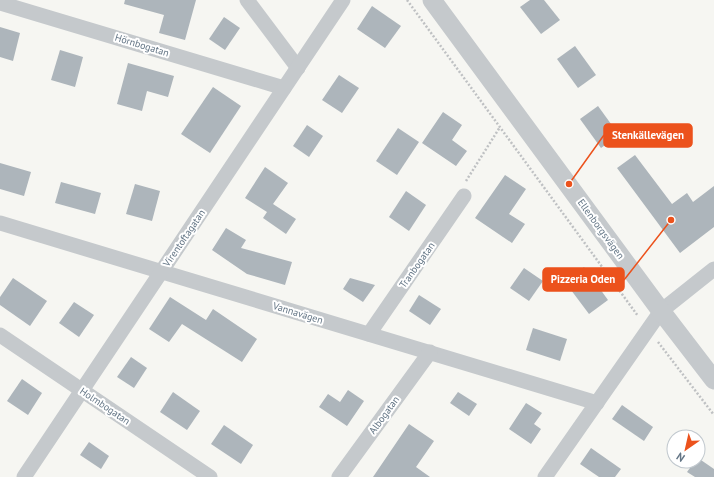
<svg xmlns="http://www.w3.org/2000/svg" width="714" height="477" font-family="'PT Sans',sans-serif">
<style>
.building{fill:#adb5bb}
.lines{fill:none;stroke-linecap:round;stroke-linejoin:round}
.path{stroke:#bfc1c3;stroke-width:2.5;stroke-dasharray:2 2;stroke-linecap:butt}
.minor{stroke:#c5c9cc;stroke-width:15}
.tertiary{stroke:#c5c9cc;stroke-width:19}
.labels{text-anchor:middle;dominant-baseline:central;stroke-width:4;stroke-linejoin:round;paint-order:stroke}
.street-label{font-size:10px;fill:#637585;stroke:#fff}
.leader{fill:none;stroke:#ec521c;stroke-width:1.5}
.callout-dot{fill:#ec521c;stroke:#fff;stroke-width:1.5}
.callout{fill:#ec521c;stroke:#ec521c;stroke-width:1.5}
.callout-label{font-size:11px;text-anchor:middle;font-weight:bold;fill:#fff}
</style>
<rect width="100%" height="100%" fill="#f6f6f2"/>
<!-- building -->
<g class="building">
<path d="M 125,0 L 196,0 L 185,40 L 159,33 L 164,15 L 124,4 Z"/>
<path d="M 530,0 L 544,0 L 560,20 L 541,34 L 520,7 Z"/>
<path d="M 372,6 L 401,26 L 385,48 L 357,29 Z"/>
<path d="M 224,17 L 240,28 L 225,50 L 209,39 Z"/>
<path d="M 0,27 L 20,33 L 13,61 L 0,57 Z"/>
<path d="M 575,46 L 596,75 L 578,88 L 557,59 Z"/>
<path d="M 60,50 L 83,57 L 75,87 L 51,80 Z"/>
<path d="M 128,63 L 174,76 L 168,97 L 147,91 L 142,111 L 117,104 Z"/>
<path d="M 339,75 L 359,88 L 342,113 L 322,100 Z"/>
<path d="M 213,87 L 241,106 L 210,153 L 181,134 Z"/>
<path d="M 598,106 L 619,135 L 601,148 L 580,119 Z"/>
<path d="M 443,112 L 462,125 L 452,140 L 467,151 L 456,166 L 422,143 Z"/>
<path d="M 307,125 L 323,136 L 309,157 L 293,146 Z"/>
<path d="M 398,128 L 419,142 L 397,175 L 376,161 Z"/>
<path d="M 635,155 L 672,204 L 687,193 L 693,202 L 714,186 L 714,227 L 680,253 L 617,168 Z"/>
<path d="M 0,163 L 31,172 L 24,196 L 0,189 Z"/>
<path d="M 265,167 L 288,183 L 273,204 L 296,219 L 286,234 L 263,218 L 267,212 L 245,198 Z"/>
<path d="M 505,175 L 526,189 L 509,214 L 525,224 L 512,243 L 475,218 Z"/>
<path d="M 61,182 L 101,193 L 95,214 L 55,203 Z"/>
<path d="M 135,184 L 160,191 L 152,221 L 126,214 Z"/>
<path d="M 406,191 L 426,205 L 409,231 L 389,217 Z"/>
<path d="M 226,228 L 246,240 L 241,248 L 292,262 L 285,285 L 247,274 L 212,250 Z"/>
<path d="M 584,267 L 608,300 L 589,314 L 565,282 Z"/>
<path d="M 524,268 L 543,281 L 529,301 L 510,288 Z"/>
<path d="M 13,278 L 47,301 L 30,326 L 0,305 L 0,297 Z"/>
<path d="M 350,278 L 375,285 L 363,302 L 343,289 Z"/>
<path d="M 419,295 L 441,309 L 430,325 L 409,311 Z"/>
<path d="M 170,297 L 206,320 L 213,309 L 257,339 L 242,362 L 182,324 L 169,342 L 149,329 Z"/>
<path d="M 74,302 L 94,315 L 79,337 L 59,323 Z"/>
<path d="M 533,328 L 567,339 L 560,361 L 526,350 Z"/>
<path d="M 131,357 L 147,368 L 134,388 L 117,377 Z"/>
<path d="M 22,379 L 42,393 L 28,415 L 7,401 Z"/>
<path d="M 348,390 L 364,401 L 347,426 L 319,407 L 328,394 L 340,402 Z"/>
<path d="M 173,392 L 200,411 L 187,430 L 160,412 Z"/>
<path d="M 458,392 L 477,404 L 469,416 L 450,403 Z"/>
<path d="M 526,403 L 542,413 L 534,424 L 541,429 L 531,444 L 509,429 Z"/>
<path d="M 622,405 L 653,427 L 644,441 L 612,419 Z"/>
<path d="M 409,424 L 434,441 L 416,467 L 430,477 L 373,477 Z"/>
<path d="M 224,425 L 253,445 L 241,464 L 211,444 Z"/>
<path d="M 89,442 L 109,456 L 101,469 L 80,455 Z"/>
<path d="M 591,448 L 621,469 L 615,477 L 599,477 L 580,464 Z"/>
<path d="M 698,458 L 714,469 L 714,477 L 695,477 L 687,472 L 695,461 L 698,461 Z"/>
</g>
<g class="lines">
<!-- path -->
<g class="path">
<path d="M 407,0 L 638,316"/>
<path d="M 466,181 L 500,127"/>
<path d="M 658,342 L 714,415"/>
</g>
<!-- minor -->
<g class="minor">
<path d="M 247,0 L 298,68"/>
<path d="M 0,3 L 284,88"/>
<path d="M 0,223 L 597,403"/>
<path d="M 369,334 L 464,196"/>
<path d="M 0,335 L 210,477"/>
<path d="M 24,477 L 343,0"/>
<path d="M 339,477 L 430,352"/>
<path d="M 545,477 L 661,311 L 714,269"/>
</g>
<!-- tertiary -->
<path class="tertiary" d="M 432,0 L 661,311 L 714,380"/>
</g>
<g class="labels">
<!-- street labels -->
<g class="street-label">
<text transform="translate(142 45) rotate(17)">Hörnbogatan</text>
<text transform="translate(601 229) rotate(54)">Ellenborgsvägen</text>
<text transform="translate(184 238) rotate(-56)">Virentoftagatan</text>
<text transform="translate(417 265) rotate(-55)">Tranbogatan</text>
<text transform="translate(298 313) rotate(17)">Vannavägen</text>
<text transform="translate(105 406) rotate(34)">Holmbogatan</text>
<text transform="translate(384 415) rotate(-54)">Albogatan</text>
</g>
</g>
<!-- callouts -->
<path class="leader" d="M569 184L604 135M671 220L624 280"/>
<g class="callout-dot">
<circle cx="569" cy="184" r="4"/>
<circle cx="671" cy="220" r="4"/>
</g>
<g class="callout">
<rect x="604" y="124" width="88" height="23" rx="4"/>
<rect x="543" y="268" width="81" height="23" rx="4"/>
</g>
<g class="callout-label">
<text x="648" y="139">Stenkällevägen</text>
<text x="583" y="283">Pizzeria Oden</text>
</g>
<!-- north arrow -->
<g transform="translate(686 449) rotate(214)"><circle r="19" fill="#ffffff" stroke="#c1c8ce"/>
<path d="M0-3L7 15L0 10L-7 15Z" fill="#ec521c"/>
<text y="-6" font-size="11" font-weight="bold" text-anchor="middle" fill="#637585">N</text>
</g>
</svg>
